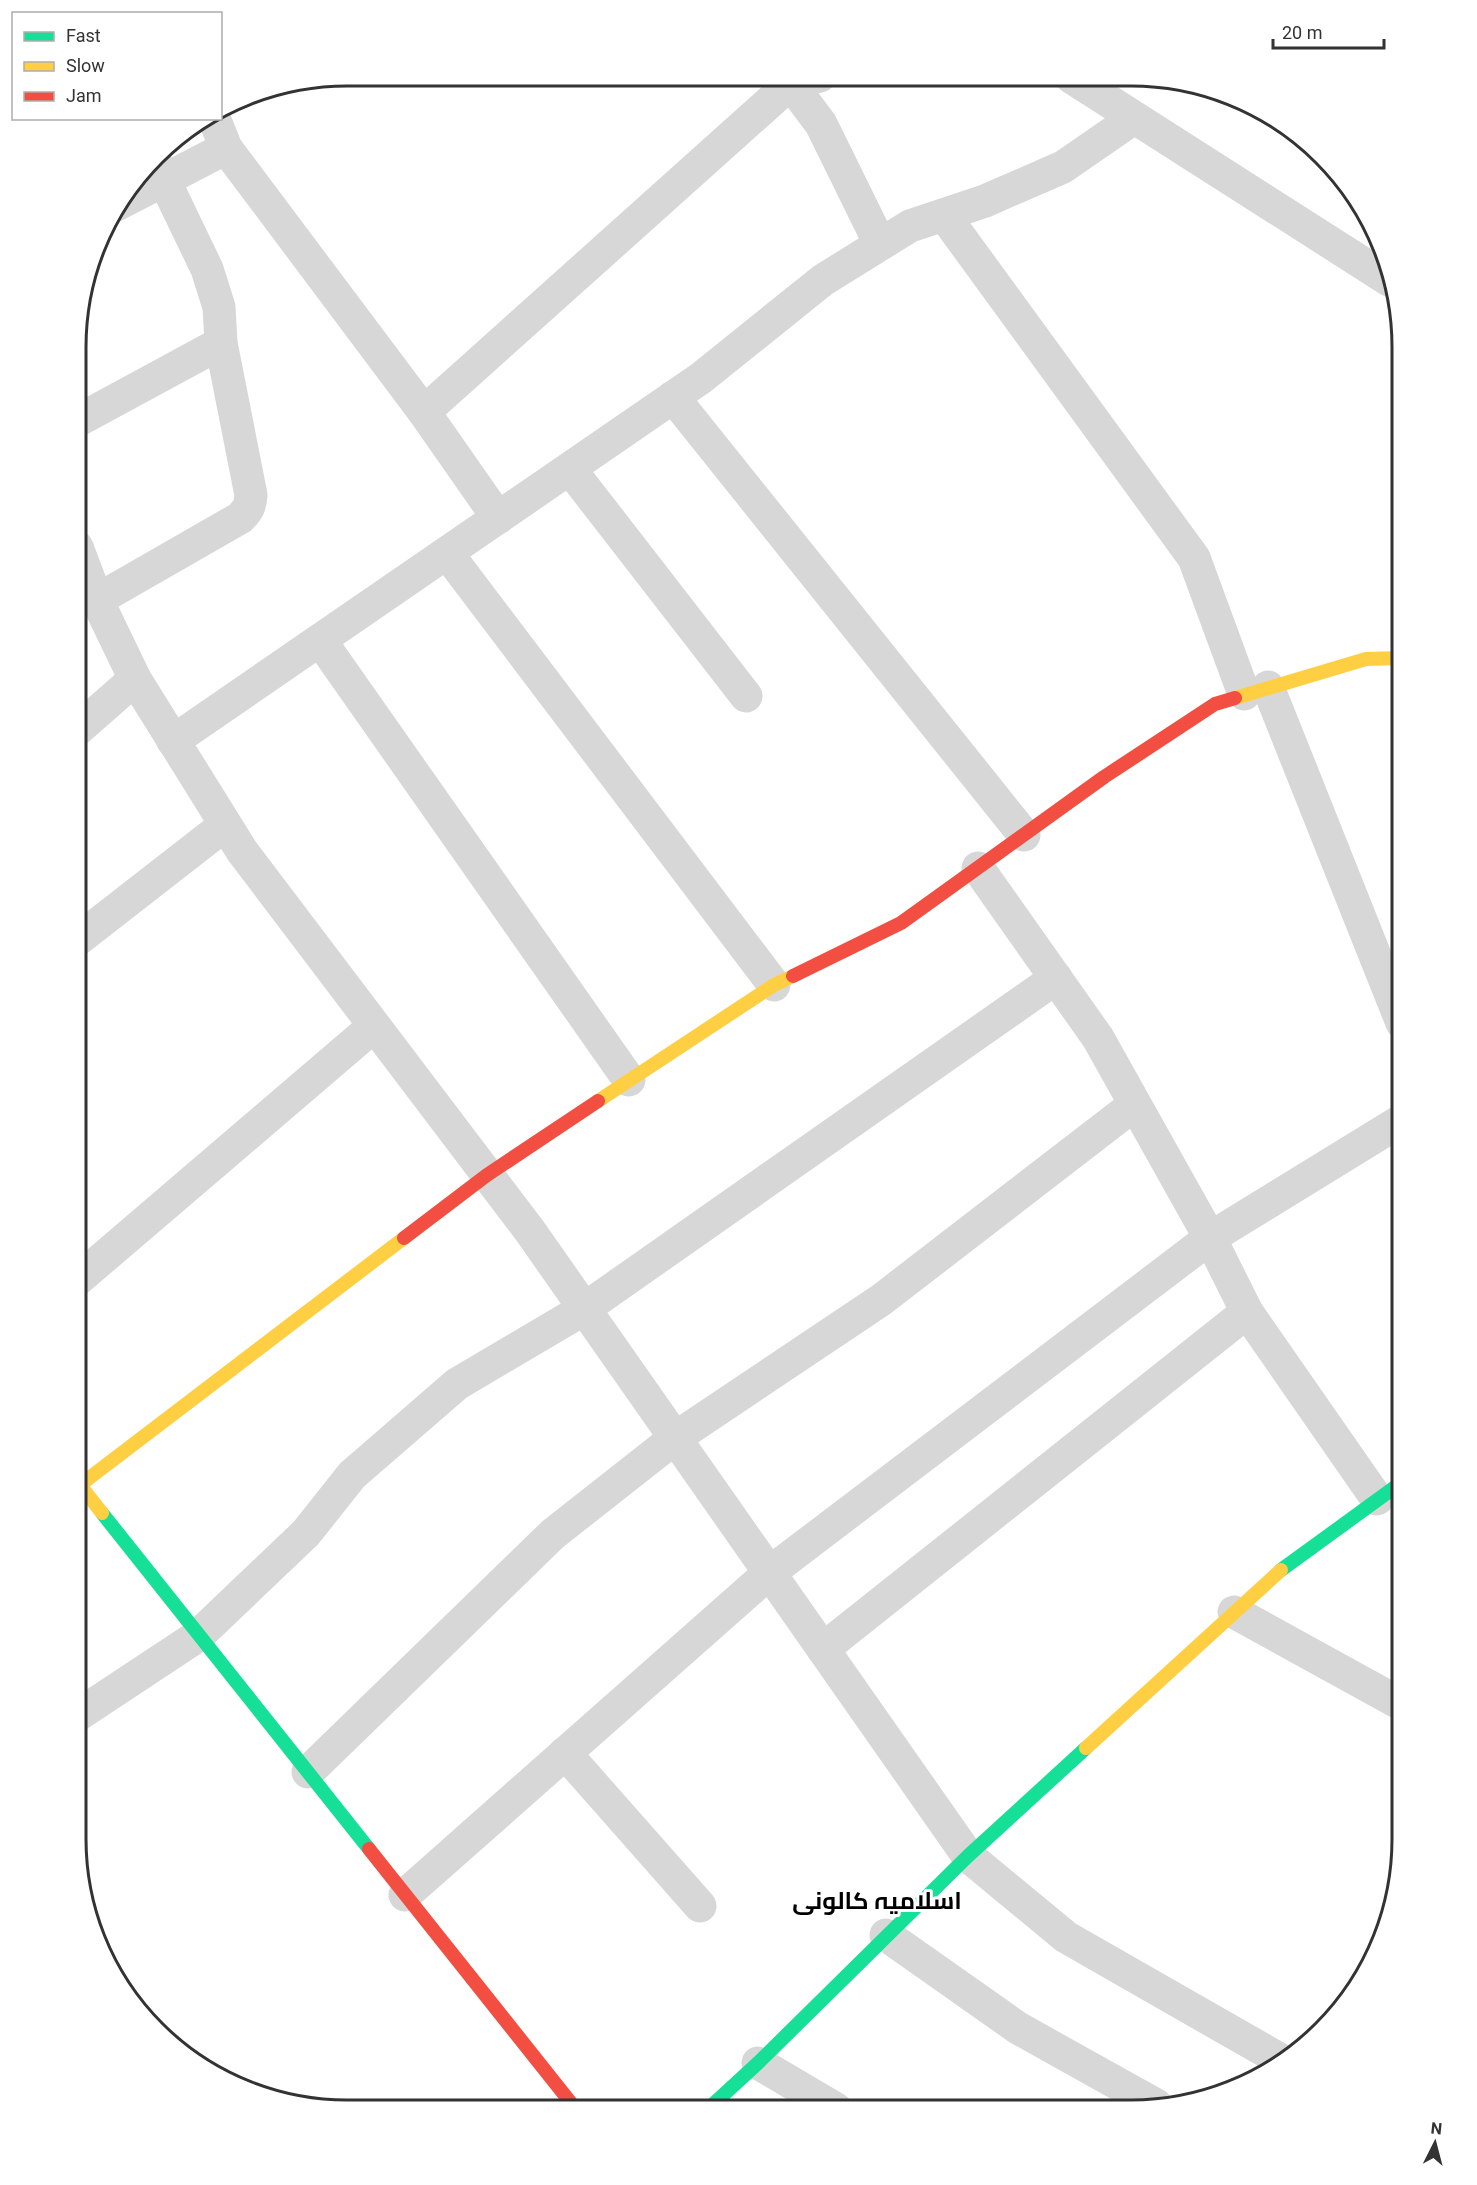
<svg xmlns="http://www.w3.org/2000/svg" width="1477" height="2185" font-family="Roboto,Cairo,sans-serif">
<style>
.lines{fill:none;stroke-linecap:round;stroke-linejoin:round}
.street{stroke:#d7d7d7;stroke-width:33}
.fast{stroke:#16e098;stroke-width:14}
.slow{stroke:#ffcf43;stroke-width:14}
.jam{stroke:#f24e42;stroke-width:14}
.labels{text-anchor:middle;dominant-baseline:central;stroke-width:6;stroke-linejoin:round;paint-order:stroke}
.district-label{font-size:24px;font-weight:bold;fill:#000;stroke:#fff}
.rim{fill:none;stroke:#333;stroke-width:3}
</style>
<rect width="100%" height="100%" fill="#fff"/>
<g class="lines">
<!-- street -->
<g class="street">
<path d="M 785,76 L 821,124 L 880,244"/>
<path d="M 1071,77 L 1389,280"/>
<path d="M 214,118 L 226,148 L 424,412 L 498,518"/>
<path d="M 116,205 L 226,148"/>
<path d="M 944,215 L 1194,558 L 1244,694"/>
<path d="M 673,397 L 1024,835"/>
<path d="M 424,412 L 791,83 L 820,76"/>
<path d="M 77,421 L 221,343"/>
<path d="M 570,469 L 746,696"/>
<path d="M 77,547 L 97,600 L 135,679 L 242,851 L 530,1231 L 968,1856 L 1066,1937 L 1281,2060"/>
<path d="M 447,553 L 774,985"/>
<path d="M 97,600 L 240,518 C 248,510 250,507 251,495 L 221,343 L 219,307 L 207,269 L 154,159"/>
<path d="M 320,640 L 629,1080"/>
<path d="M 1268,687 L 1402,1023"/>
<path d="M 77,730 L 135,679"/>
<path d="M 173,741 L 701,378 L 823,280 L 910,226 L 985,201 L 1063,167 L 1134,118"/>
<path d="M 978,868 L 1098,1038 L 1210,1238 L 1247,1312 L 1377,1499"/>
<path d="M 76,941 L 225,825"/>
<path d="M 76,1281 L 374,1026"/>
<path d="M 1234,1612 L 1401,1704"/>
<path d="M 823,1649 L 1247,1312"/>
<path d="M 75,1717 L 199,1635 L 306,1533 L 352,1475 L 457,1384 L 584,1309 L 1056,978"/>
<path d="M 565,1753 L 700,1906"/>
<path d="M 308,1772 L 553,1534 L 675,1438 L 881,1300 L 1134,1105"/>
<path d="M 405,1895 L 769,1573 L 1210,1238 L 1402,1120"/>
<path d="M 886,1935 L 1018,2028 L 1156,2105"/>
<path d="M 758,2063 L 836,2109"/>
</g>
<!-- fast -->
<g class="fast">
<path d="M 102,1513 L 369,1849"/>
<path d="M 1281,1570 L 1402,1482"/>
<path d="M 708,2109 L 758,2063 L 968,1856 L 1086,1748"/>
</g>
<!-- slow -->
<g class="slow">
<path d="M 1235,698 L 1366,659 L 1402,658"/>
<path d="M 598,1101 L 774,985 L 793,976"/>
<path d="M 102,1513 L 80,1485 L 404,1238"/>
<path d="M 1086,1748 L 1281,1570"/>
</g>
<!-- jam -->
<g class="jam">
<path d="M 793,976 L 901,923 L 1104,777 L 1215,704 L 1235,698"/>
<path d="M 404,1238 L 487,1175 L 598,1101"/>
<path d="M 369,1849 L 575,2108"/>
</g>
</g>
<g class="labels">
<!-- district labels -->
<g class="district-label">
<text x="877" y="1901">اسلامیہ کالونی</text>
</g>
</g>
<!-- crop -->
<path d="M0 0H1477V2185H0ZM347 86H1131A261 261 0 0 1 1392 347V1839A261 261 0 0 1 1131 2100H347A261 261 0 0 1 86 1839V347A261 261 0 0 1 347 86Z" fill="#fff" fill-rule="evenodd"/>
<path class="rim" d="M347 86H1131A261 261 0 0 1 1392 347V1839A261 261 0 0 1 1131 2100H347A261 261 0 0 1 86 1839V347A261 261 0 0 1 347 86Z"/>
<!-- legend -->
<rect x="12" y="12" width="210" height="108" fill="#ffffff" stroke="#adadad" stroke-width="1.5"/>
<rect x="24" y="32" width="30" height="9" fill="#16e098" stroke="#adadad" stroke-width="1.5"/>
<text x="66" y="42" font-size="18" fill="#333333">Fast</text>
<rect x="24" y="62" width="30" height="9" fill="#ffcf43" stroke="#adadad" stroke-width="1.5"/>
<text x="66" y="72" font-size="18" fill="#333333">Slow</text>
<rect x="24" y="92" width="30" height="9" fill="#f24e42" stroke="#adadad" stroke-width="1.5"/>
<text x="66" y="102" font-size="18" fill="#333333">Jam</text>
<!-- north arrow -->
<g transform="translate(1435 2143) rotate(6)" stroke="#ffffff" stroke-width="4.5" paint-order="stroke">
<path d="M0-4.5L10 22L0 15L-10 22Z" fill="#333333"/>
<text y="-9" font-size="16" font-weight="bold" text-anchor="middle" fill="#333333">N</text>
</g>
<!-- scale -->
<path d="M1273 39v9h111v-9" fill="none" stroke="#333333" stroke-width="3"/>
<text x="1282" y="39" font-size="18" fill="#333333" stroke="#ffffff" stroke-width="4.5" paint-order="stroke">20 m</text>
</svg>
